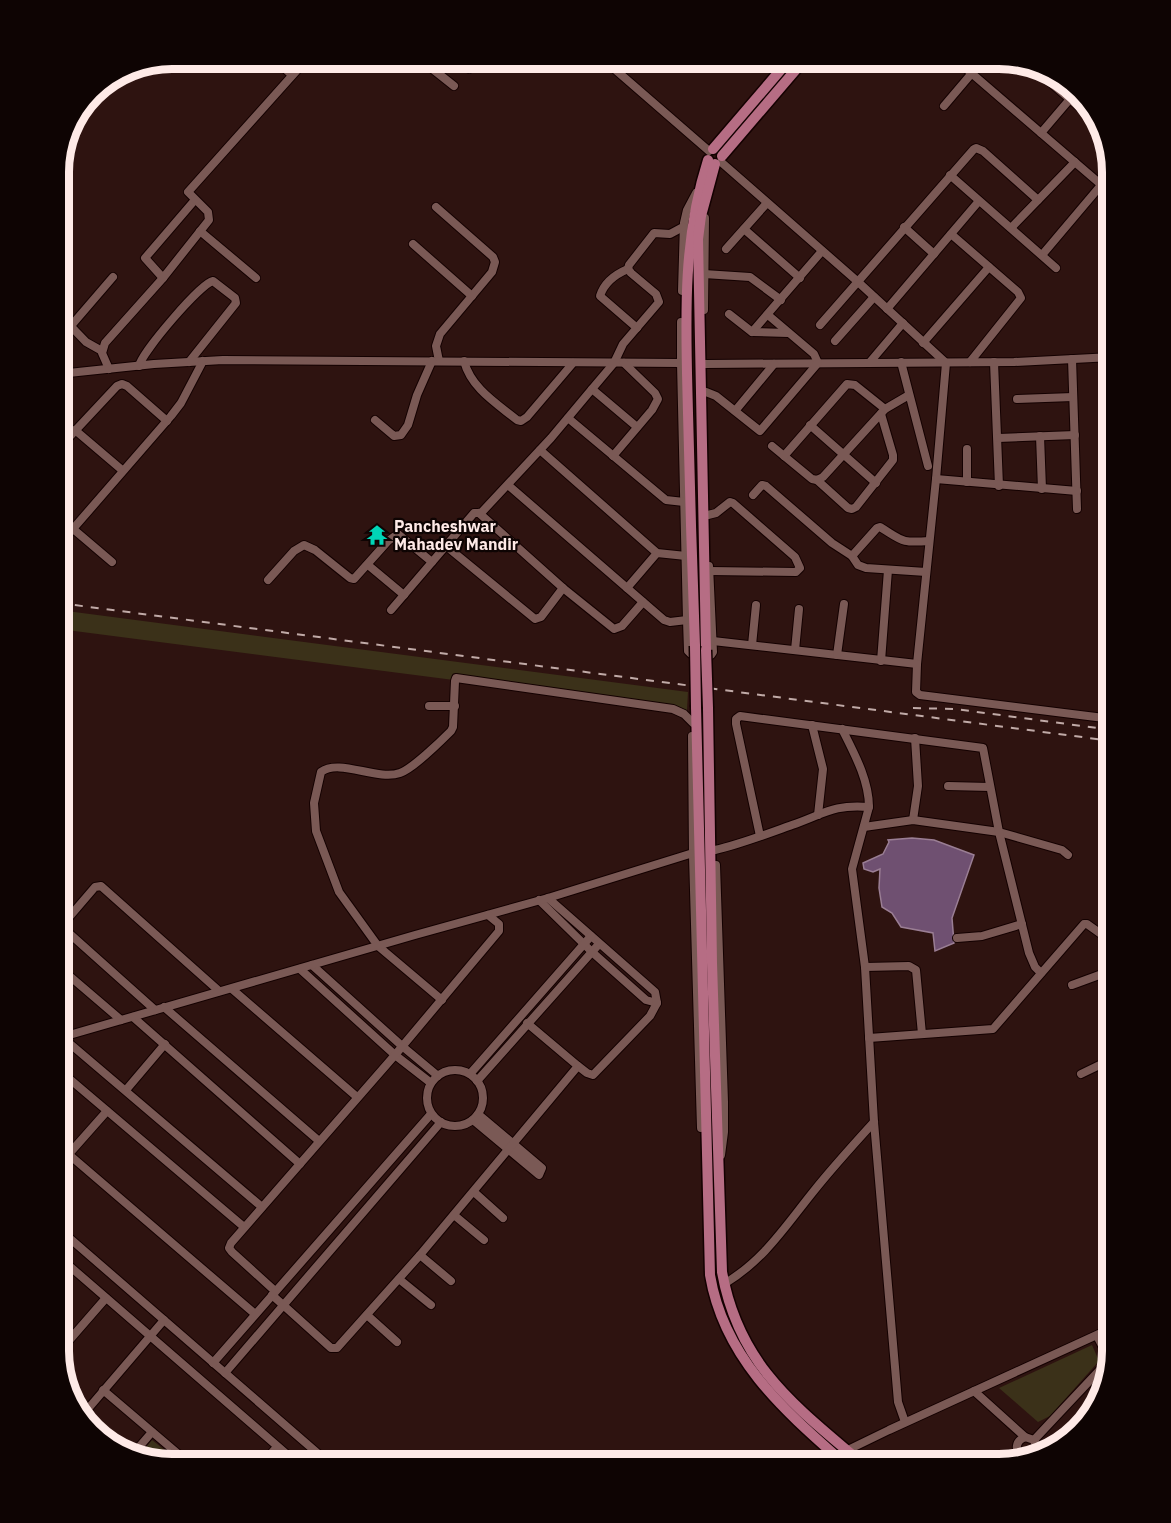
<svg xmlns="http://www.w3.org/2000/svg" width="1171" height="1523" font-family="'IBM Plex Sans',sans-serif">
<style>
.green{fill:#3b3119}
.water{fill:#6f5071;stroke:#9a7e94;stroke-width:1.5}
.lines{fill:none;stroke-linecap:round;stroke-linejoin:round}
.minor-casing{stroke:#140101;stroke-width:10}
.major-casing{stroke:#140101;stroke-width:13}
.minor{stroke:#7a5955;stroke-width:8}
.major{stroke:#b66d84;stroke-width:10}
.rail{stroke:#c0aaa7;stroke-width:2;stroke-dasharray:8 8;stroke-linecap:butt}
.major-bridge-casing{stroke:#140101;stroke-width:13;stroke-linecap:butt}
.major-bridge{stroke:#b66d84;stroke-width:10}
.labels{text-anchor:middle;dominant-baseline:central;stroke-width:4.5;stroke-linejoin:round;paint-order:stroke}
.poi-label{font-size:16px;font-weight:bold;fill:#feeae7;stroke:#0e0403;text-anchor:start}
.rim{fill:none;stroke:#feeae7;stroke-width:8}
</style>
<rect width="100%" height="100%" fill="#2e1310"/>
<!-- green -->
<g class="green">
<path d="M 59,610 L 688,692 L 687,710 L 59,629 Z"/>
<path d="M 1092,1345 L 1099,1361 L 1050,1416 L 1038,1422 L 999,1388 Z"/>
<path d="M 152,1440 L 182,1464 L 172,1464 L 139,1456 Z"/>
</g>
<!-- water -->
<path class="water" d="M 912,838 L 934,840 L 974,855 L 952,918 L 954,943 L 935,951 L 933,933 L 901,927 L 892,913 L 882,907 L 879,888 L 880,869 L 873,872 L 864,869 L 863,863 L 883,854 L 889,842 L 888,840 Z"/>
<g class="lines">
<!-- minor casing -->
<g class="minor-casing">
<g id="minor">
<path d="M 274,59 L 292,75"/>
<path d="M 420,59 L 454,86"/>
<path d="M 457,59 L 469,69"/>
<path d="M 603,59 L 709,151"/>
<path d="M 955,59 L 1112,194"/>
<path d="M 1031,66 L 1098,123"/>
<path d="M 944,106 L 972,73"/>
<path d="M 1041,133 L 1070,99"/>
<path d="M 721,162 L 857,281 L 946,363 L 936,479 L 917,664 L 916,692 L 920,695 L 1112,719"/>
<path d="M 950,175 L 1056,268"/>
<path d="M 436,207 L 493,257 L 495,262 L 492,272 L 440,334 L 436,346 L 439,361"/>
<path d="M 904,227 L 934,254"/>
<path d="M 1011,228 L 1075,162"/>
<path d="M 744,229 L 800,278"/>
<path d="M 200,231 L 256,278"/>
<path d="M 951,234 L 1018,292 L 1021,298 L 970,362"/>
<path d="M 413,244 L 472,296"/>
<path d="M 726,249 L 767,203"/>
<path d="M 1042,255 L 1102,184"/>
<path d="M 628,269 C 616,274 604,283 600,296 L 637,328"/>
<path d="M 704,274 L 750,277 L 781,300"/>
<path d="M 163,278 L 145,258 L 194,201"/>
<path d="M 682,291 L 684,223 L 687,210 L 696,193"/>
<path d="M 887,309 L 979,201"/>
<path d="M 704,310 L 705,218"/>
<path d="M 59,314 L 86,342 L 102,351"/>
<path d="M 729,314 L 752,332 L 788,333"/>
<path d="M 681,322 L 681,363 L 687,620 L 688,651 L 691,654 L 711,655 L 713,652 L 709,566"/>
<path d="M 820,325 L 974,149 L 976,148 L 983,151 L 1038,200"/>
<path d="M 70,327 L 113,277"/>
<path d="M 752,332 L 822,251"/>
<path d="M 835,341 L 874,297"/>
<path d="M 923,343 L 989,267"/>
<path d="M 1108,357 L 1112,485"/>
<path d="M 1072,359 L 1077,509"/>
<path d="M 464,361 C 471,388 496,403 517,420 L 521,421 L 527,417 L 573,363"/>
<path d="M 870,362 L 903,323"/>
<path d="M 901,362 L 928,466"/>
<path d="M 994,362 L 999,486"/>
<path d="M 705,364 L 1014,362 L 1112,357"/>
<path d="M 139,366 C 142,352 201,283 213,281 L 235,298 L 236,303 L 189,362"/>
<path d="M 109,369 L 102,353 L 105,343 L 163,278 L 209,220 L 208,212 L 188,192 L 307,59"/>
<path d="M 59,374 L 154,364 L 223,360 L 681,363"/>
<path d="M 592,389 L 637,427"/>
<path d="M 706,392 L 716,396 L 760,431 L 818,363 L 814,354 L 768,315"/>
<path d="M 1017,399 L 1073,397"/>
<path d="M 735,411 L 774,364"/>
<path d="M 568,418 L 666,500 L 684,502"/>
<path d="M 375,420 L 394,436 L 401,435 L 408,425 L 417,395 L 432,361"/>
<path d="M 810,425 L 876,483"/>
<path d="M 75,430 L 122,470"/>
<path d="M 1040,436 L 1042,489"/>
<path d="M 998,438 L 1075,435"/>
<path d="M 772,446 L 812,479 L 817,480 L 823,477 L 885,409 L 909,395"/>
<path d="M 59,448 L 117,386 L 122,384 L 127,386 L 167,421"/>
<path d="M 967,449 L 967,482"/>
<path d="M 540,450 L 657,553 L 686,556"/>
<path d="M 613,456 L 652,410 L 658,399 L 655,393 L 624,363"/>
<path d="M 784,456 L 847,384 L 855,385 L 885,409"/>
<path d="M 936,479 L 1077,491"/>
<path d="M 817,480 L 848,508 L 852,509 L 856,507 L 893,460 L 893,455 L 881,414"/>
<path d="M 508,485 L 664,620 L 670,622 L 687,620"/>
<path d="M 753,495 L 762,485 L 766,486 L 832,543 L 852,556 L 877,528 L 880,527 C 903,541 900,543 929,541"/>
<path d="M 479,513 L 563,588 L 614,629 L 622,626 L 643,602"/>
<path d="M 708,515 L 716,513 L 730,502 L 733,503 L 795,557 L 800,568 L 796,572 L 710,571"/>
<path d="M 72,528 L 112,562"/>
<path d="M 59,545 L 171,416 L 181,403 L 203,361"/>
<path d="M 446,546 L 535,619 L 541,617 L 563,588"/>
<path d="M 852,556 L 858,565 L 866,568 L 926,572"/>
<path d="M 368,565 L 404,595"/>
<path d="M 268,580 L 294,551 L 304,545 L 315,550 L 350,578 L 354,579 L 388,541 L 398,534 L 432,562"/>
<path d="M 627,588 L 657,553"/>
<path d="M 391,610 L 474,513 L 481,513 L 551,438 L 592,389 L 614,363 L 623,344 L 659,302 L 656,294 L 631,273 L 628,269 L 629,265 L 654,233 L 670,234 L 683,227"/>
<path d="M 713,641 L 917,664"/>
<path d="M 752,645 L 756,605"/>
<path d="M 795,650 L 799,609"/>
<path d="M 837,655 L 844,604"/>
<path d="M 881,661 L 888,570"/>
<path d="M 429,706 L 455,706"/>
<path d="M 812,725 L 823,769 L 818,815"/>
<path d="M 842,729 C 854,753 869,780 869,807 L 852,869 L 865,967 L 874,1122 L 898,1402 L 905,1422"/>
<path d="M 692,736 L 693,856 L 701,1128"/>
<path d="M 948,786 L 990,787"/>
<path d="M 913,820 L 918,786 L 915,738"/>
<path d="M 864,827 L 913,820 L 999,832 L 1062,850 L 1068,855"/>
<path d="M 760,836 L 736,724 L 736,719 L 740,716 L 983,748 L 999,832 L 1029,953 L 1035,967 L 1041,973"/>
<path d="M 715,850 C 741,844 767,834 792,825 C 824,814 833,804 869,807"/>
<path d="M 716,865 L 724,1102 L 724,1132 L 721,1155"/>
<path d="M 539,900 L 592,952 L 646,1000 L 657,1003"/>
<path d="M 61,926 L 155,1010"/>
<path d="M 59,929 L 95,887 L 101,886 L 219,991"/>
<path d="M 957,938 L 982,936 L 1022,924"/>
<path d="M 312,965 L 402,1046 L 438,1076"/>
<path d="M 59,967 L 121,1020"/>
<path d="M 865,967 L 909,966 L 916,970 L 922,1034"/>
<path d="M 300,969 L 395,1055 L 431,1083"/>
<path d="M 1072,985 L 1102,974 L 1112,994"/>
<path d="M 232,989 L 357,1097"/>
<path d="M 442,1000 L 378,946 L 339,892 L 316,831 L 314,803 L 321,772 C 339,758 377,781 400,773 C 412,769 441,741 451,731 L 453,727 L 455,681 L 456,678 L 673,709 L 684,714 L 693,723"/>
<path d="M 164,1007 L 319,1141"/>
<path d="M 133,1017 L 300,1164"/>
<path d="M 527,1023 L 578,1066 L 587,1073 L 593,1075 L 650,1016 L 657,1003 L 655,992 L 548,898"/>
<path d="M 62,1037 L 262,1207"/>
<path d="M 59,1038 L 415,935 L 548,898 L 693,853"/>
<path d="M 869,1038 L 993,1029 L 1084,924 L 1087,924 L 1101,934 L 1112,923"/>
<path d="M 59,1070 L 244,1227"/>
<circle cx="455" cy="1098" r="28"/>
<path d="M 470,1074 L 591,936"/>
<path d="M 1081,1074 L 1112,1059"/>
<path d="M 477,1081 L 599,944"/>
<path d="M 126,1090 L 165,1044"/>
<path d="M 473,1120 L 539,1175 L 542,1168 L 478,1114"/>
<path d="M 59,1146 L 255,1314"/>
<path d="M 68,1155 L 107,1111"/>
<path d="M 474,1192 L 503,1218"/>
<path d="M 454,1215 L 484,1240"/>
<path d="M 59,1229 L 330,1464"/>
<path d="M 420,1255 L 451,1281"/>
<path d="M 59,1257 L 298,1464"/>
<path d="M 59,1273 L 66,1264"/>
<path d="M 399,1279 L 431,1305"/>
<path d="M 724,1284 C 764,1260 784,1228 813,1192 C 832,1168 853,1145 874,1122"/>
<path d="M 275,1291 L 232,1252 L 229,1248 L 231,1243 L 395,1055 L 499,931 L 499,924 L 488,915"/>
<path d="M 272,1295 L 331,1348 L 337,1348 L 420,1255 L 578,1066"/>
<path d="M 367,1315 L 397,1342"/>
<path d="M 1097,1336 L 1109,1359"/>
<path d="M 59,1352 L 106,1298"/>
<path d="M 213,1363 L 431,1114"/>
<path d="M 225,1373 L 441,1122"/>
<path d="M 103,1390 L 190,1464"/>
<path d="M 974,1391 L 1025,1437"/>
<path d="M 81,1417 L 164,1320"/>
<path d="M 1034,1440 L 1111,1358"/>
<path d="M 133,1454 L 152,1432"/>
<path d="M 1023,1457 C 1014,1451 1015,1441 1025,1437 L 1034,1440 L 1037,1449 L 1041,1452"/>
<path d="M 1004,1463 L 1018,1453"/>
<path d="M 262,1464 L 277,1447"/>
<path d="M 819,1464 L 889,1430 L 1112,1328"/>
</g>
</g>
<!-- major casing -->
<g class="major-casing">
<g id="major">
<path d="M 713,149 L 790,59"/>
<path d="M 722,156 L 805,59"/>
<path d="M 695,646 C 692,568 690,491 688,413 C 686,327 681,244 708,160"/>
<path d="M 706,650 L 698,239 L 701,216 L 715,164"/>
<path d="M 696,707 L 710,1275 C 724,1359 785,1411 845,1464"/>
<path d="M 708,708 L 712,963 L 722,1272 C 739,1366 795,1406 863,1464"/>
</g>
</g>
<!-- minor -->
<use href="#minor" class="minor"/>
<!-- major -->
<use href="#major" class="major"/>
<!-- rail -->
<g class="rail">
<path d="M 59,603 L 1112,741"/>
<path d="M 913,708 L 955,709 L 1112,730"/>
</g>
<!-- major-bridge casing -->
<g class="major-bridge-casing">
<g id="major-bridge">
<path d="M 695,646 L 696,707"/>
<path d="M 706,650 L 708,708"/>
</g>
</g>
<!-- major-bridge -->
<use href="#major-bridge" class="major-bridge"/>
</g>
<!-- icons -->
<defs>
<g id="temple-bare" transform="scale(1.62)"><path d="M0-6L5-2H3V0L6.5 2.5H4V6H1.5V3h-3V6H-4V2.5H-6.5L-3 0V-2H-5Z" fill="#00d5b7" stroke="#0e0403" stroke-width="2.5" paint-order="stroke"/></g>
</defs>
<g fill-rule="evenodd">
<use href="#temple-bare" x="377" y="535"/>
</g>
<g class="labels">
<!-- poi labels -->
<g class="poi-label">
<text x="394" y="526">Pancheshwar<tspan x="394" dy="18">Mahadev Mandir</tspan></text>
</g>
</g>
<!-- crop -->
<path d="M0 0H1171V1523H0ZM172 69H999A103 103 0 0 1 1102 172V1351A103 103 0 0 1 999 1454H172A103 103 0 0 1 69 1351V172A103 103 0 0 1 172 69Z" fill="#0e0403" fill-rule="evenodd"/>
<path class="rim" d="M172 69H999A103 103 0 0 1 1102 172V1351A103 103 0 0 1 999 1454H172A103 103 0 0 1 69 1351V172A103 103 0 0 1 172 69Z"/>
</svg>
